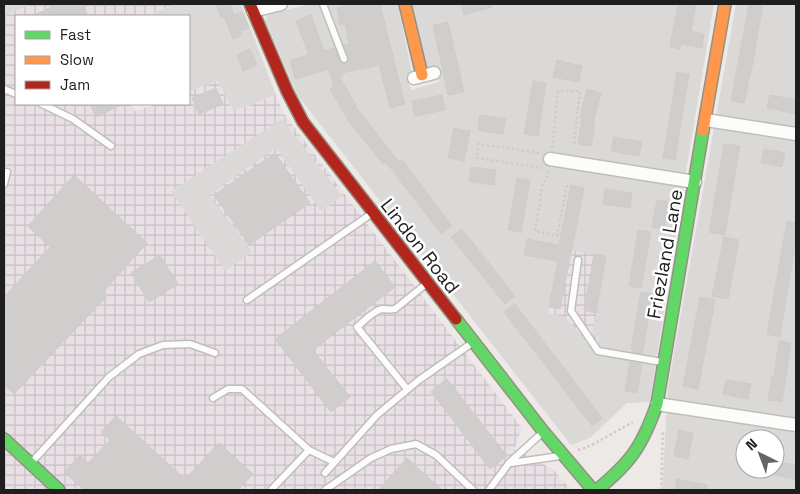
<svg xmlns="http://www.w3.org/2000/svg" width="800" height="494" font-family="'Space Grotesk',sans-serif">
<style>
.residential{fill:#dbd9d8;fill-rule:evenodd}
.industrial{fill:url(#industrial-grid)}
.religious{fill:#dad9d8}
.building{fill:#d0cecc;stroke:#cfcbc9}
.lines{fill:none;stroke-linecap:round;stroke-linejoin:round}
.lane-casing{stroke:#bfbebd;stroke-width:9}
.street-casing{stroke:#bfbebd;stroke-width:15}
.fast-casing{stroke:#949281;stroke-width:14}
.slow-casing{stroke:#949281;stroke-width:14}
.jam-casing{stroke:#949281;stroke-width:14}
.path{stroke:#d5c8c8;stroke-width:2.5;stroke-dasharray:2.5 2.5;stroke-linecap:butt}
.lane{stroke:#fcfcfb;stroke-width:6}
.street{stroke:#fcfcfb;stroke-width:12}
.fast{stroke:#63d668;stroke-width:11}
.slow{stroke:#ff974d;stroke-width:11}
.jam{stroke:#b3261e;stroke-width:11}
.labels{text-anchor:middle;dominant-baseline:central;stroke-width:5;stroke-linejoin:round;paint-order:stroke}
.street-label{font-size:19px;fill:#1e1e1e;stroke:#fff}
</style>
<defs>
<pattern id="industrial-grid" width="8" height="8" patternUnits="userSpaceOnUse" patternTransform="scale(1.25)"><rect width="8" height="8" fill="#e9e0e6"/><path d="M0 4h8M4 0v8" fill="none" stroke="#c7c0c5"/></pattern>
</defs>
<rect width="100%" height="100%" fill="#ece9e7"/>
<!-- residential -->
<g class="residential">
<path d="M 4,4 L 31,4 L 4,16 Z"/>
<path d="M 177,4 L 241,4 L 276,95 L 233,111 L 218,81 L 189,91 L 189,16 L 144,16 Z"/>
<path d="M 312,4 L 398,4 L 412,74 L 406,76 L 411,90 L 439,82 L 435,67 L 426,69 L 411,4 L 714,4 L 677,226 L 650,402 L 627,403 L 590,438 L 571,445 L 298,96 L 265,20 L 268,14 Z"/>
<path d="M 736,4 L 796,4 L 796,490 L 662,490 L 668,387 ZM 745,439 L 775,439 L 775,469 L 745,469 Z"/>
</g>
<!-- industrial -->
<g class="industrial">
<path d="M 31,4 L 177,4 L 144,16 L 16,16 L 16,104 L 131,104 L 135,111 L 156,104 L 189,104 L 189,91 L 218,81 L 233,111 L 276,95 L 284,114 L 522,428 L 514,449 L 553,469 L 571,490 L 4,490 L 4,16 Z"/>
<path d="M 561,249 L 606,256 L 592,335 L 599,337 L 596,352 L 564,316 L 548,313 Z"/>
</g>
<!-- religious -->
<path class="religious" d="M 282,119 L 342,196 L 321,211 L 276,148 L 210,195 L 252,252 L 225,271 L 171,191 Z"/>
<!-- building -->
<g class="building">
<path d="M 58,4 L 82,4 L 88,16 L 32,16 Z"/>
<path d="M 216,4 L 230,4 L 234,15 L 242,12 L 249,28 L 240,31 L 242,35 L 233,39 L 224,16 L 221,18 Z"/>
<path d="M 357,4 L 380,4 L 405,104 L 390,108 L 379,65 L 342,73 L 343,75 L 339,76 L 356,105 L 355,106 L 399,162 L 402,160 L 452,226 L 441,234 L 386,162 L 383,164 L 350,123 L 330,89 L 334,87 L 329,69 L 295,79 L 290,60 L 309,55 L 296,21 L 311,15 L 324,51 L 334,48 L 340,61 L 345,64 L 349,59 L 344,45 L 349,44 L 345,24 L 340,25 L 337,8 Z"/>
<path d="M 461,4 L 492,4 L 492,7 L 464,15 Z"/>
<path d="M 678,4 L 696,4 L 691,31 L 704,34 L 702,48 L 681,44 L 680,49 L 670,47 Z"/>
<path d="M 749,4 L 763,4 L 753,62 L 744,103 L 731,101 Z"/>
<path d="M 448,22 L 464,92 L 448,95 L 433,25 Z"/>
<path d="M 250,49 L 257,65 L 243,71 L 237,55 Z"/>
<path d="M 557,60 L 582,66 L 579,82 L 553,77 Z"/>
<path d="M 677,72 L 689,74 L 675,160 L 663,158 Z"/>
<path d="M 533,81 L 546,83 L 538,136 L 524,134 Z"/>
<path d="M 216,88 L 223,104 L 199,114 L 192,98 Z"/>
<path d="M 587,89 L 601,93 L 593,123 L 595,124 L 591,146 L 578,144 L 582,117 L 580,117 Z"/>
<path d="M 442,95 L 445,110 L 415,116 L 412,101 Z"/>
<path d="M 770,95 L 796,100 L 796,114 L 767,108 Z"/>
<path d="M 90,104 L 123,104 L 96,117 Z"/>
<path d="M 480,115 L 506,119 L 503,134 L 478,130 Z"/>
<path d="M 454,128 L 470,131 L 464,161 L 448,158 Z"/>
<path d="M 614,137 L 642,142 L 639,156 L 611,151 Z"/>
<path d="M 724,144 L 740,146 L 725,235 L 709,232 Z"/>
<path d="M 764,149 L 785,153 L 782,167 L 761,163 Z"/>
<path d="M 275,153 L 310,203 L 249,245 L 214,195 Z"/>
<path d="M 471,167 L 496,170 L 494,185 L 469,182 Z"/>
<path d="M 74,175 L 147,243 L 103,292 L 107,296 L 14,394 L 4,385 L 4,297 L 50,247 L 28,226 Z"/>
<path d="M 517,178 L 530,180 L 521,232 L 508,230 Z"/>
<path d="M 571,185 L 584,188 L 560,309 L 549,307 L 558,261 L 524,255 L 527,239 L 559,245 Z"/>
<path d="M 605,189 L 632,193 L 630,208 L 603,204 Z"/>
<path d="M 657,200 L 669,202 L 664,229 L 652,227 Z"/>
<path d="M 787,221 L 796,223 L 796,240 L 780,337 L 767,334 Z"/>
<path d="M 462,229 L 515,296 L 505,304 L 451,237 Z"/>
<path d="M 638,230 L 651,232 L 641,288 L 629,286 Z"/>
<path d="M 724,237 L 739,240 L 728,299 L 712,296 Z"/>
<path d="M 594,254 L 606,256 L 596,313 L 584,310 Z"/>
<path d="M 160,255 L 178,284 L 149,302 L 131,273 Z"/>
<path d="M 375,261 L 395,287 L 313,350 L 350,397 L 331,412 L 275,339 Z"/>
<path d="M 641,292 L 653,294 L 642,354 L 632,352 L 633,349 L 631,349 Z"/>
<path d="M 700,297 L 715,300 L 698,389 L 683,386 Z"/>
<path d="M 515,304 L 602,418 L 592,426 L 504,312 Z"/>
<path d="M 779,341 L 791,343 L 782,402 L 768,400 L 772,376 L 774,376 Z"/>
<path d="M 630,362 L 642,364 L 637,393 L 625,391 Z"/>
<path d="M 447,379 L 507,456 L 490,469 L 431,391 Z"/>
<path d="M 726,380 L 751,384 L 748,399 L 723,394 Z"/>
<path d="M 116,416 L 185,479 L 219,443 L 253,474 L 238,490 L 84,490 L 64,472 L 80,455 L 88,463 L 110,440 L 101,432 Z"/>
<path d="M 679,430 L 693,433 L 688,459 L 674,456 Z"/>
<path d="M 407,458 L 442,490 L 378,490 Z"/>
<path d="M 775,461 L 796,465 L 796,479 L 775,475 Z"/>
<path d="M 677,479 L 707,485 L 706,490 L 675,490 Z"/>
</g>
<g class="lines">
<!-- lane casing -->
<g class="lane-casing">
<g id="lane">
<path d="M 323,4 L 344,59"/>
<path d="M 4,89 L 16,94"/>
<path d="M 42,104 L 73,119 L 111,146"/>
<path d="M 4,184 L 7,172"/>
<path d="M 578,260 L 571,311 L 598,351 L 662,362"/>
<path d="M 247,300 L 371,214"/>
<path d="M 407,389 L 357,327 C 364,321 373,311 382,309 C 387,309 390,310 395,309 L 426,284"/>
<path d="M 213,398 L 228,389 L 242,389 L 309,450 L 334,462"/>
<path d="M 32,462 L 109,377 L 139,354 L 163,345 L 190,344 L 215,353"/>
<path d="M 511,463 L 560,456"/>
<path d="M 325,473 L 377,415 L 419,380 L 472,343"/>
<path d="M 271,490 L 309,450"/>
<path d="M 325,490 L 371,458 L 391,449 L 416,444 L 436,455 L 473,490"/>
<path d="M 489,490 L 509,463 L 542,433"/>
</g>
</g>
<!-- street casing -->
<g class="street-casing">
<g id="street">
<path d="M 253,11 L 281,4"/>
<path d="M 414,78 L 434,73"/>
<path d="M 706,120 L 796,134"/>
<path d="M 550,159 L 695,182"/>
<path d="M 657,404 L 796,425"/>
</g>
</g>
<!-- fast casing -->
<g class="fast-casing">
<g id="fast">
<path d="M 456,319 L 543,431 L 593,490"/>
<path d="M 4,439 L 59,490"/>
<path d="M 597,490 C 610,479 623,468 633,454 C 644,439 651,421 657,404 L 703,130"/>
</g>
</g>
<!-- slow casing -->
<g class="slow-casing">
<g id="slow">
<path d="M 405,4 L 422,75"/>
<path d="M 703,130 L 725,4"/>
</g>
</g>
<!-- jam casing -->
<g class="jam-casing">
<path id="jam" d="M 250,4 L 287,91 L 303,122 L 456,319"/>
</g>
<!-- path -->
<g class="path">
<path d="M 552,148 L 558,91 L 580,91 L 574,145"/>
<path d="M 539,153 L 478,144 L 477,158 L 542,168"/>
<path d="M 548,171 L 547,179 L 543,182 L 535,231 L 557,236 L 567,185"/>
<path d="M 578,450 L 590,446 L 633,422"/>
<path d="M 661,490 L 663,430"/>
</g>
<!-- lane -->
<use href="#lane" class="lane"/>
<!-- street -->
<use href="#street" class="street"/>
<!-- fast -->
<use href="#fast" class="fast"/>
<!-- slow -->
<use href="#slow" class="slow"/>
<!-- jam -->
<use href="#jam" class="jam"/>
</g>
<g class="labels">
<!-- street labels -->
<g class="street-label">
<text transform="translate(420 246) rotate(52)">Lindon Road</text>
<text transform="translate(665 254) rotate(-80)">Friezland Lane</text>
</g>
</g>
<!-- border -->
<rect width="800" height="494" fill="none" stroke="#1e1e1e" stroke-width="10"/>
<!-- legend -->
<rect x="15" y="15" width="175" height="90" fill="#ffffff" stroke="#a5a5a5"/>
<rect x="25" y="31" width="25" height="8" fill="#63d668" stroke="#a5a5a5"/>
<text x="60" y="40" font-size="15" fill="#1e1e1e">Fast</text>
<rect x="25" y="56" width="25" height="8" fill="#ff974d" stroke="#a5a5a5"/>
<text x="60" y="65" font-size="15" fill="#1e1e1e">Slow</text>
<rect x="25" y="81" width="25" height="8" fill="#b3261e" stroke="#a5a5a5"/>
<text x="60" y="90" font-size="15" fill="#1e1e1e">Jam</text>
<!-- north arrow -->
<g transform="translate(760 454) rotate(318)"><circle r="24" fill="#ffffff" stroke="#a5a5a5"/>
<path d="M0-4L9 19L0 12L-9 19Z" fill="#666564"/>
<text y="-8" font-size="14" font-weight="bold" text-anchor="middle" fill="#1e1e1e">N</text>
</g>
</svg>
